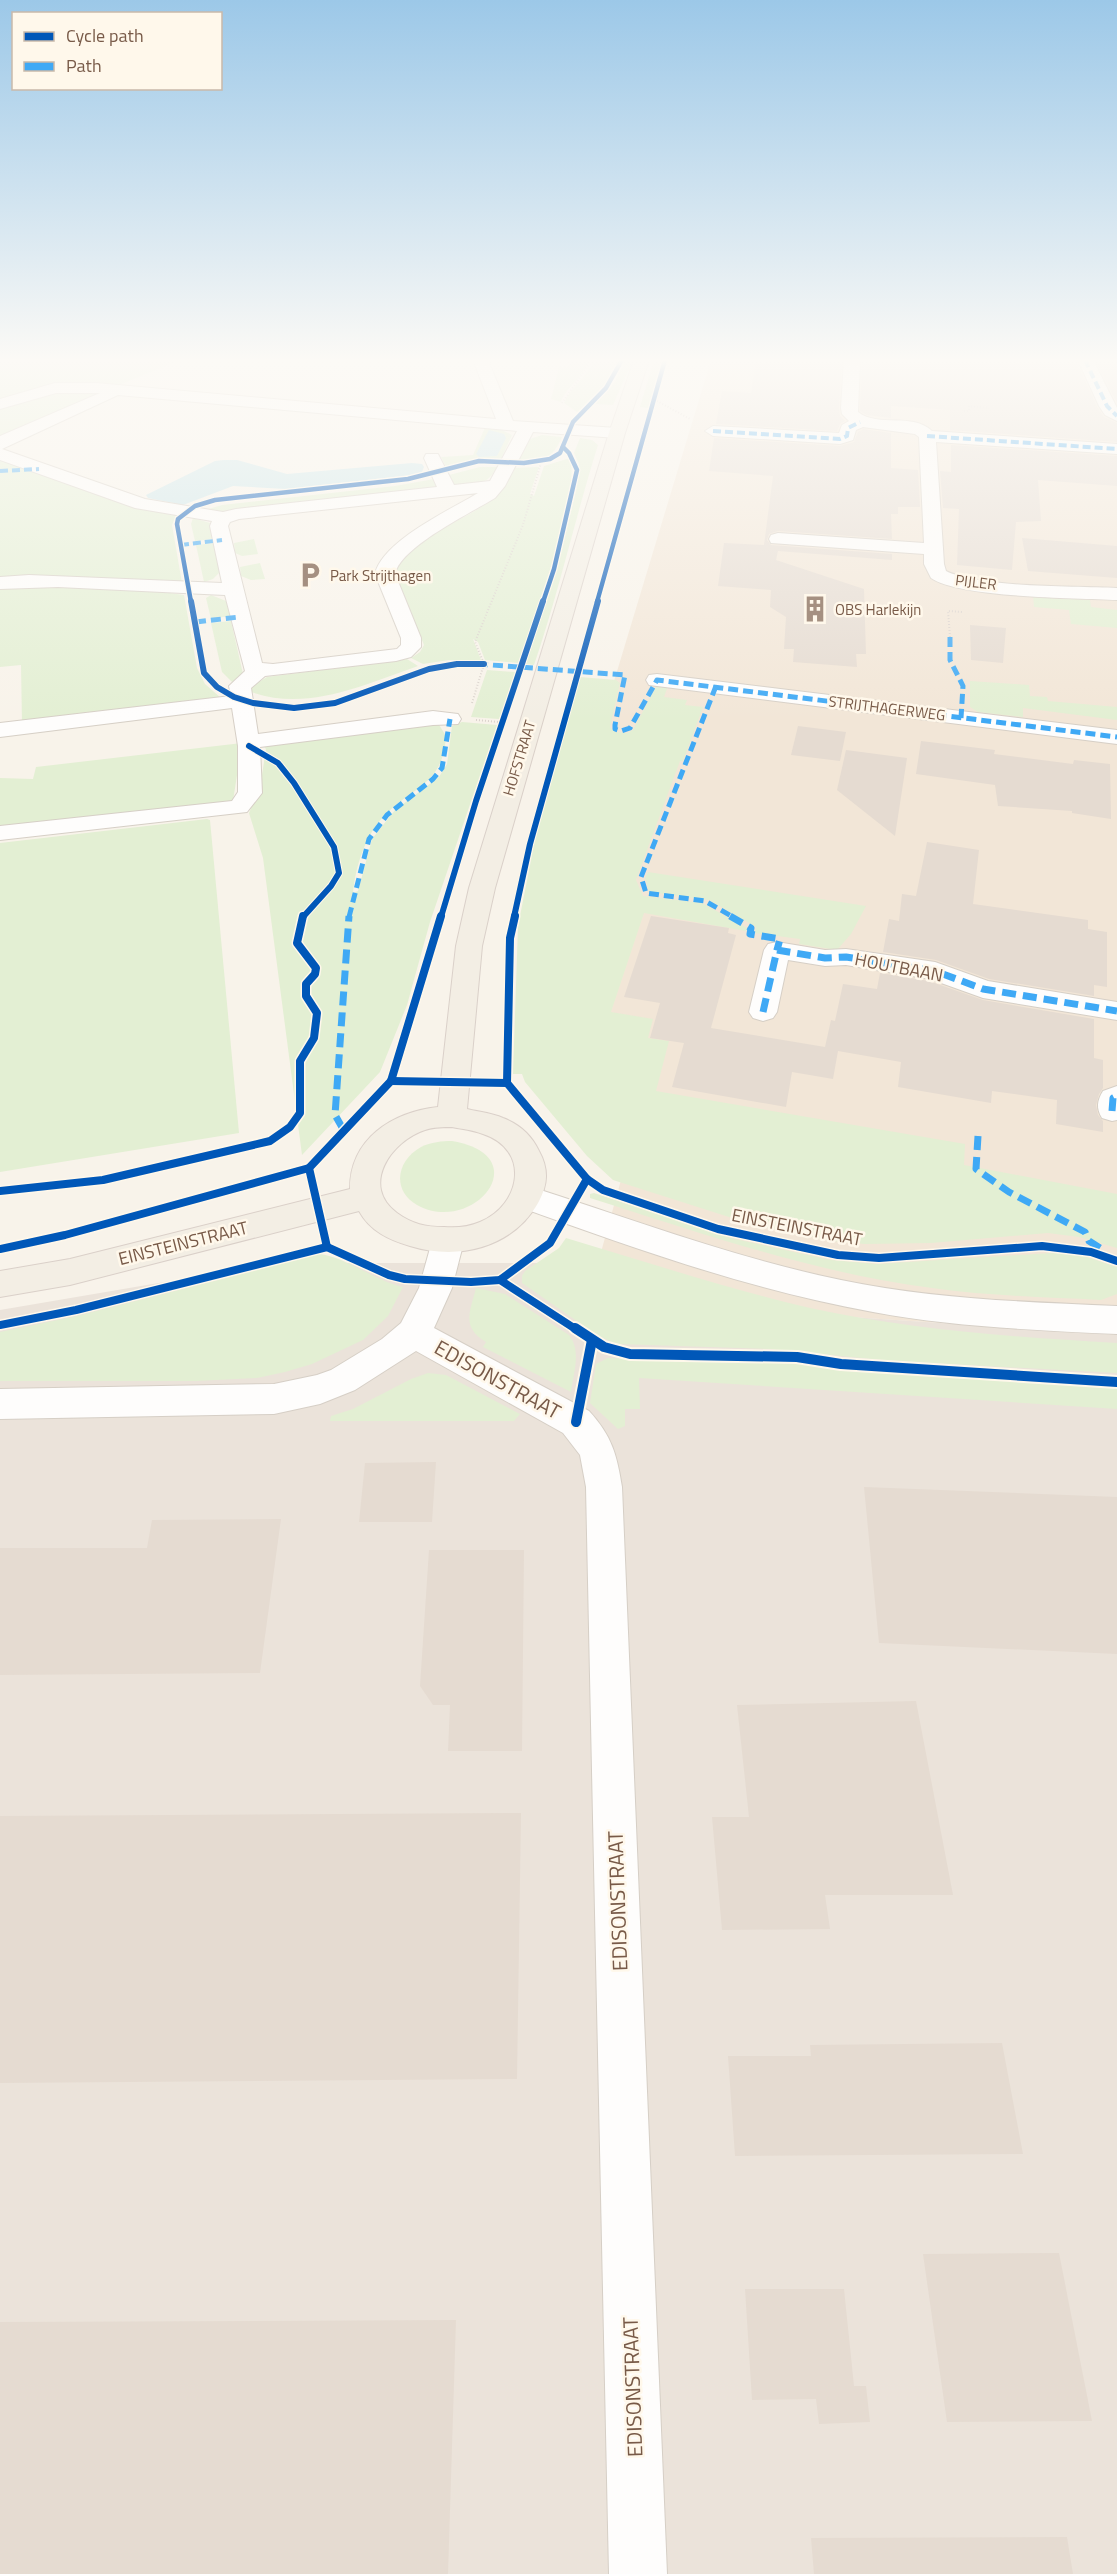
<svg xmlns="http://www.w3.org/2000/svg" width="1117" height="2574" font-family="'Titillium Web',sans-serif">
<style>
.residential{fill:#f2e6d7}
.industrial{fill:#ebe3da}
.green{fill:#e3efd3}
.water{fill:#cae5e9}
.building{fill:#e5dbd1}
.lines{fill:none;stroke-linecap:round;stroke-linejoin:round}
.minor-casing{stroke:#d6cfc6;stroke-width:2}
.major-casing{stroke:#dad0c9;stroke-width:2}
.path{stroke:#dad2cc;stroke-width:2;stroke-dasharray:1 2;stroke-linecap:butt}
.minor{fill:#fefdfc;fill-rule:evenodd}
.major{fill:#f3eee4;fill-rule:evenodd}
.quiet-far2{stroke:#3fa9f5;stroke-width:4;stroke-dasharray:8 4;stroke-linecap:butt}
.quiet-far1{stroke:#3fa9f5;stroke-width:5;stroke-dasharray:10 5;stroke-linecap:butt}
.quiet{stroke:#3fa9f5;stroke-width:7;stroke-dasharray:14 7;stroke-linecap:butt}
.cycleway-far3-casing{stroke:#fff8eb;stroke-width:7}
.cycleway-far2-casing{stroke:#fff8eb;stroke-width:8}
.cycleway-far1-casing{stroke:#fff8eb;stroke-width:11}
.cycleway-casing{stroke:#fff8eb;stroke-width:14}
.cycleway-far3{stroke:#0057b8;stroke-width:4.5}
.cycleway-far2{stroke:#0057b8;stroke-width:6}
.cycleway-far1{stroke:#0057b8;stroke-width:8}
.cycleway{stroke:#0057b8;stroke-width:10}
.labels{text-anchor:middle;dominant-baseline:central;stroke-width:5;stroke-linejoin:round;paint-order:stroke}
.far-poi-label{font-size:15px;fill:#785a48;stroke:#fff8eb;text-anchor:start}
.far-street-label{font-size:15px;fill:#785a48;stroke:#fff8eb}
.street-label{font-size:18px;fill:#785a48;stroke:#fff8eb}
.near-street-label{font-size:21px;fill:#785a48;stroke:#fff8eb}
</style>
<rect width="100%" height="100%" fill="#f8f3ea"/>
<!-- residential -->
<path class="residential" d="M 711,360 L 1117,360 L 1117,1335 L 807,1314 L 598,1263 L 626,1162 L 545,1082 L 599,731 Z"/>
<!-- industrial -->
<path class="industrial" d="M 276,1263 L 598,1263 L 807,1314 L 1117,1335 L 1117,2574 L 0,2574 L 0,1310 Z"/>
<!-- green -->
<g class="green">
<path d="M 0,360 L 180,360 L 70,405 L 47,419 L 0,439 Z"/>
<path d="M 571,360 L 589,360 C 584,377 567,386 561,402 L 551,399 L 559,367 L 568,367 Z"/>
<path d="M 594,360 L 619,360 L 607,383 L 577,412 L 564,403 C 571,386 588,377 594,360 Z"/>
<path d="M 625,360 L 633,360 L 613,405 L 595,404 L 615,382 Z"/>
<path d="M 654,360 L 662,360 L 648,408 L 640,407 Z"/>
<path d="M 487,423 L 512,435 L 501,459 L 469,461 L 446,467 L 441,457 L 473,455 Z"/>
<path d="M 542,435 L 562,437 C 553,458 542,463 519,460 L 530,439 Z"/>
<path d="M 580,438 L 592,440 L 598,445 C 575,518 559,592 534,665 L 526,664 L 559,561 L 577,487 L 579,464 L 574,453 Z"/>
<path d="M 570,458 C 581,495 532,622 518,663 L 485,660 L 478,642 L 473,639 L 481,660 L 449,660 L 423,664 L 411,658 L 420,652 L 424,645 L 398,581 C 397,574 396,568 400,562 C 417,533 476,518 500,492 C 507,485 511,476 515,468 L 539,467 L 530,494 L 534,496 L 544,466 Z"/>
<path d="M 0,460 L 176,515 L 172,525 L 182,583 L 0,579 Z"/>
<path d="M 480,467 L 497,467 C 487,487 474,483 454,485 L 449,475 Z"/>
<path d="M 434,479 L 437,487 L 219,512 L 202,511 L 222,505 L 395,486 Z"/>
<path d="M 193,518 L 210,523 L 213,539 L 195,541 L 191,524 Z"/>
<path d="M 254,539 L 258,554 L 242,556 L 235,553 L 234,543 Z"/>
<path d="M 214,543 L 220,572 L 213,579 L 204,582 L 196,545 Z"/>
<path d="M 260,563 L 265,579 L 251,580 L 241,576 L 240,567 Z"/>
<path d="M 28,584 L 163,592 L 184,595 L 197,668 L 205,684 L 221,698 L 22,724 L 21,665 L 0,667 L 0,586 Z"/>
<path d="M 211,595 L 226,601 L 230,616 L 211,619 L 206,598 Z"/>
<path d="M 1033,595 L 1090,600 L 1091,607 L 1117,610 L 1117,628 L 1071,624 L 1069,610 L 1034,607 Z"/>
<path d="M 231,621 L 243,674 L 234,684 L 222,672 L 211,623 Z"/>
<path d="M 407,659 L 418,666 C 363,685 304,714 246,690 L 267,677 Z"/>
<path d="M 487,670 L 515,672 L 499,719 L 471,717 Z"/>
<path d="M 580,677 L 616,680 L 620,683 L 610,727 L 615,732 L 627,733 L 633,730 L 657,685 L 669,683 L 664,697 L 687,700 L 685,705 L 703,707 L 683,761 L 680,761 L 636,880 L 643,896 L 702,903 L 747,928 L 746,931 L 644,913 L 611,1012 L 653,1019 L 648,1038 L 669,1041 L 656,1091 L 965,1144 L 964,1165 L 1117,1194 L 1117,1248 L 1079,1237 L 1048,1233 L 931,1243 L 865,1244 L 832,1241 L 754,1225 L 613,1180 L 587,1156 L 525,1082 L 522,1074 L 513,1074 L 518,926 L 534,845 Z"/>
<path d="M 970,681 L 1029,685 L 1030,696 L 1047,697 L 1048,701 L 1117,707 L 1117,720 L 1023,708 L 1023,717 L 978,712 L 970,707 Z"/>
<path d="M 436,720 L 446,736 C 443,786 412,786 383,817 C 365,836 355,868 353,893 L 358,891 L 372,839 L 395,810 L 439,777 L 447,764 L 452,726 L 462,722 L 497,725 L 430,922 L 407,1005 L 380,1072 L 302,1155 L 263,858 L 249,813 L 260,788 L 266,749 L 261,743 Z"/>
<path d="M 242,743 L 233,801 L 0,828 L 0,778 L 33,779 L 36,767 Z"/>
<path d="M 207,819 L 210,820 L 239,1133 L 0,1172 L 0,843 Z"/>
<path d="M 648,872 L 866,906 L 851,934 L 837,950 L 799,944 L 800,939 L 755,933 L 756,927 L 709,900 L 649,892 L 645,878 Z"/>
<path d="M 452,1141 C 539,1156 473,1236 417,1205 C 391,1190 397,1160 421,1147 C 431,1142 442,1141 452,1141 Z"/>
<path d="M 594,1193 L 735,1239 L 831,1260 L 877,1264 L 1051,1253 L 1078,1254 L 1117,1267 L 1117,1294 L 1101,1300 C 1045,1297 988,1296 932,1288 C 815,1273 700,1233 590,1198 L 590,1194 Z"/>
<path d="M 566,1238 C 647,1262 728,1289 810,1308 C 911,1330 1014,1337 1117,1343 L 1117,1373 L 893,1361 L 769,1349 L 616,1344 L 597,1335 L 522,1283 L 522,1276 L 525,1271 L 559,1248 Z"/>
<path d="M 319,1254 C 344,1256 375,1281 403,1287 L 388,1316 L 363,1340 L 312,1364 L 285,1372 L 257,1378 L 196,1381 L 0,1381 L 0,1332 L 77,1316 Z"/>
<path d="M 476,1288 L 505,1294 L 569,1335 C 582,1351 573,1374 571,1392 L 483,1347 L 486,1342 C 461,1327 470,1312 476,1288 Z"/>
<path d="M 608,1358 L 792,1363 L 835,1370 L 1117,1387 L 1117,1409 L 639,1378 L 640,1409 L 625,1409 L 625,1426 L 618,1429 L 590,1403 L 596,1364 Z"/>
<path d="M 428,1373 L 446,1375 L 520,1414 L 514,1421 L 330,1421 L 331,1416 L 353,1409 L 411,1379 Z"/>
</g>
<!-- water -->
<g class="water">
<path d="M 489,430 L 504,434 L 506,438 L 497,456 L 479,457 L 476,454 Z"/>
<path d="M 224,460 L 237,460 L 287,474 L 412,463 L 422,464 L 424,467 L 422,472 L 411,475 L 286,489 L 233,486 L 183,505 L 148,498 L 146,495 L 215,461 Z"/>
</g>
<!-- building -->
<g class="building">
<path d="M 756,360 L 842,360 L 839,408 L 840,416 L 845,421 L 840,424 L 837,431 L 716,424 L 722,391 L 751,393 Z"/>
<path d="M 862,360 L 1038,360 L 1077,363 L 1097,407 L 1104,417 L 1117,423 L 1117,442 L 950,430 L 950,410 L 891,406 L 891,418 L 867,415 L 860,411 Z"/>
<path d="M 1097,364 L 1117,365 L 1117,403 Z"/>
<path d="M 863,429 L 891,433 L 891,468 L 918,470 L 920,507 L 898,507 L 898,514 L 891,514 L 892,539 L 778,531 L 769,534 L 767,540 L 771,545 L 892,554 L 892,560 L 778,551 L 776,560 L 864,589 L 866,654 L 856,654 L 857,667 L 793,662 L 794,649 L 784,649 L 786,617 L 770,607 L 771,590 L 718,586 L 724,543 L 764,545 L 773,476 L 709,471 L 714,438 L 840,446 L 854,442 L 858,432 Z"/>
<path d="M 951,445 L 1117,456 L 1117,486 L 1038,480 L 1041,521 L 1016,522 L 1012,570 L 957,565 L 959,509 L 943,508 L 940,471 L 951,472 Z"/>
<path d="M 1022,538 L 1117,546 L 1117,578 L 1028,571 Z"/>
<path d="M 970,625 L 1006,628 L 1003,663 L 971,660 Z"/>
<path d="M 798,726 L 846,732 L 840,761 L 791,755 Z"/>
<path d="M 921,741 L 995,750 L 994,754 L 1073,764 L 1074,760 L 1110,764 L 1111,819 L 1072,813 L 1072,811 L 998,806 L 995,785 L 916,774 Z"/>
<path d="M 846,750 L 907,758 L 895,836 L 837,790 Z"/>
<path d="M 927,842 L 979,850 L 973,904 L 1088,920 L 1088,929 L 1107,932 L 1107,987 L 1094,985 L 1094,996 L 989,979 L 936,960 L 883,952 L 889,919 L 899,921 L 902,894 L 916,896 Z"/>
<path d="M 651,916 L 729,928 L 728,933 L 736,935 L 711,1028 L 825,1047 L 831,1020 L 835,1021 L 843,984 L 877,989 L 880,973 L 929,981 L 983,1000 L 1094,1019 L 1094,1058 L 1103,1060 L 1103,1088 L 1099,1094 L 1096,1105 L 1098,1115 L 1103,1121 L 1103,1132 L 1056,1124 L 1057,1100 L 992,1091 L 991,1103 L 898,1087 L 901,1062 L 838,1051 L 833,1079 L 792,1072 L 786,1107 L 672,1087 L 684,1043 L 650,1038 L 660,1003 L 624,997 Z"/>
<path d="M 436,1462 L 432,1522 L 359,1522 L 365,1463 Z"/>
<path d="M 864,1487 L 1117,1497 L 1117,1654 L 879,1643 Z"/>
<path d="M 281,1519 L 260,1673 L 0,1675 L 0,1548 L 147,1548 L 152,1520 Z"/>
<path d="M 429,1550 L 524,1550 L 522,1751 L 448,1751 L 450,1705 L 433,1705 L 420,1686 Z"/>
<path d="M 916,1701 L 953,1895 L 825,1895 L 830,1929 L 722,1930 L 712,1817 L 749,1817 L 737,1705 Z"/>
<path d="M 521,1813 L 517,2079 L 0,2083 L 0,1816 Z"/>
<path d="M 1002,2043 L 1023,2154 L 735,2156 L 728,2056 L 811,2056 L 810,2045 Z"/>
<path d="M 1059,2253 L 1092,2421 L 947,2422 L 923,2254 Z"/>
<path d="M 745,2289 L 844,2289 L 854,2386 L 866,2386 L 870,2422 L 819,2424 L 816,2399 L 752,2400 Z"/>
<path d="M 456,2320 L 448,2574 L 0,2574 L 0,2322 Z"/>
<path d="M 1067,2537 L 1073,2574 L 814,2574 L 811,2538 Z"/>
</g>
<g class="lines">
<!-- minor casing -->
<g class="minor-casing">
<g id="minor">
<path d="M 473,360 L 488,360 L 513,421 L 617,428 L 625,433 L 617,438 L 533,432 L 505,486 L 495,498 C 471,513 400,547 395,574 L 421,638 L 421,647 L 411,657 L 396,661 L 265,676 L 251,688 L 258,734 L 433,711 L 458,714 L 461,719 L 458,724 L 433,725 L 260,747 L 262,793 L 247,812 L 0,840 L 0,826 L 232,801 L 238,792 L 238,746 L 232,708 L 0,737 L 0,723 L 231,696 L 229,686 L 245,671 L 225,595 L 58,587 L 0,589 L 0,577 L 29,575 L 222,583 L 210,526 L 212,521 L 135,508 L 0,460 L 0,436 L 100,393 L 56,393 L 0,409 L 0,399 L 55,383 L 96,383 L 496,419 ZM 118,395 L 507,430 L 517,431 L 490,481 L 454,485 L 440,458 L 438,454 L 426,454 L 424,458 L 437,487 L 236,509 L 223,512 L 145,499 L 2,449 ZM 478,493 C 450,510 382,541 375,574 L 401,638 L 401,645 L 397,649 L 273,664 L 262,663 L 228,526 L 230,522 L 239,519 Z"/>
<path d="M 844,360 L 860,360 L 858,412 C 879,428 912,412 932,431 L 1117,444 L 1117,454 L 936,442 L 944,564 L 946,571 C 980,588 1076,586 1117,588 L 1117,600 C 1079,598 959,598 931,578 L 924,564 L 924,554 L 771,543 L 769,539 L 771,535 L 778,533 L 924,543 L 919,437 L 915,434 L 863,427 L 856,430 L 853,440 L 840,444 L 713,436 L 705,431 L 713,426 L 839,433 L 842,425 L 849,421 L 842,414 L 841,408 Z"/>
<path d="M 1078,360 L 1093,360 L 1117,408 L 1117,421 L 1105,415 L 1099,406 Z"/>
<path d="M 657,674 L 1117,730 L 1117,744 L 649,685 L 646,680 L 649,675 Z"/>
<path d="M 777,942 L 825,950 L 846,949 L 935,962 L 988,981 L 1117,1002 L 1117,1020 L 983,998 L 930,979 L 846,965 L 825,966 L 788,960 L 777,1012 L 773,1018 L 763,1021 L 753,1018 L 749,1012 L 764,950 L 768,944 Z"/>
<path d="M 1117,1086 L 1117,1120 L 1112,1121 L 1102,1118 C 1096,1108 1097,1101 1103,1091 Z"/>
<path d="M 528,1186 C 632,1219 734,1258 841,1280 C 932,1299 1025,1302 1117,1306 L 1117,1334 C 1036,1330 953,1327 873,1312 C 751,1290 633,1248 517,1206 L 512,1198 L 517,1190 Z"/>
<path d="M 448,1229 L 459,1232 L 464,1241 L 452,1288 L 434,1328 L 589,1411 C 612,1436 617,1455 622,1487 L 667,2574 L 609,2574 L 586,1487 L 580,1455 L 563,1433 L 416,1351 L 355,1390 L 320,1404 L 274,1414 L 0,1419 L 0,1389 L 274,1384 L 317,1375 L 331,1370 L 382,1339 L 401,1323 L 419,1288 L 432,1241 L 437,1232 Z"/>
</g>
</g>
<!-- major casing -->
<g class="major-casing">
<path id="major" d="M 634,360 L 649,360 L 625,433 L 495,888 L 482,946 L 467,1109 C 479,1112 492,1113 503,1118 C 519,1124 532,1136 539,1151 C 549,1169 548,1185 538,1203 C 512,1248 458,1261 410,1246 C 389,1240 370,1231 359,1211 L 70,1285 L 0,1297 L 0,1271 L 70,1259 L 350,1189 C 350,1139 392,1112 438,1107 L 456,946 L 469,888 L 609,433 ZM 452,1127 C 462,1129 473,1130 483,1134 C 531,1150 521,1205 480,1222 C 468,1227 457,1228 444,1227 C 426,1227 412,1224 397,1213 C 360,1186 391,1141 425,1130 C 433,1127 443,1127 452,1127 Z"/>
</g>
<!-- path -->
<g class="path">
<path d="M 657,401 L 690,419"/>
<path d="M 562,403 L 592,360"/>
<path d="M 964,411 L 969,411 L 969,406 L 989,408"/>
<path d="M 950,637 L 948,611 L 962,612"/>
<path d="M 472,703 L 484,664 L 475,642 L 523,525 L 541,463"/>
<path d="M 476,720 L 499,722"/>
</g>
<!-- minor -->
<use href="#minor" class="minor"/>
<!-- major -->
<use href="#major" class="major"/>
<!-- quiet-far2 -->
<g class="quiet-far2">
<path d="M 1085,360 L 1107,406 L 1117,416"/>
<path d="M 713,431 L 840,439 L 847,436 L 848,428 L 860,422"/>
<path d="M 927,436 L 1117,449"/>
<path d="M 0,471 L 39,469"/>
<path d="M 181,545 L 222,540"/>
</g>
<!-- quiet-far1 -->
<g class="quiet-far1">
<path d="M 196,622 L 239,617"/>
<path d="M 950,637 L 950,660 L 963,686 L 961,718"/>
<path d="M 478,664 L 625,675 L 615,725 L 615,729 L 621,731 L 630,728 L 657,680 L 1117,737"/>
<path d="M 716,686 L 641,877 L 646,893 L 705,901 L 733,917"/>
<path d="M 349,917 L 369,839 L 387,815 L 433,779 L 442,768 L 450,719"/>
</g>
<!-- quiet -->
<g class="quiet">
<path d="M 730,916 L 751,928 L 750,934 L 780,939 L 777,950"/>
<path d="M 763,1012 L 777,950 L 825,958 L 846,957 L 935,971 L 983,989 L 1117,1011"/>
<path d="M 1112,1111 L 1113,1098 L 1117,1096"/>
<path d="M 343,1129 L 335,1115 L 349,916"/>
<path d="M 978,1136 L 976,1169 L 1009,1192 L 1085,1232 L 1089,1241 L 1105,1251"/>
</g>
<!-- cycleway-far3 casing -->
<g class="cycleway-far3-casing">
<g id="cycleway-far3">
<path d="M 191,602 L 177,524 L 178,519 L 195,506 L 215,500 L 408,479 L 479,461 L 524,463 L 550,459 L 560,453 L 573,422 L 606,388 L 622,360"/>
<path d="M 543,602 L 554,569 L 577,470 L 569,453 L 563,447"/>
<path d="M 597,602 L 665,360"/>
</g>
</g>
<!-- cycleway-far2 casing -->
<g class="cycleway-far2-casing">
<g id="cycleway-far2">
<path d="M 191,601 L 204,673 L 217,687 L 234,697 L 253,703 L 294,708 L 335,703 L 429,669 L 457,664 L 484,664"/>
<path d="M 249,746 L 278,763 L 294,783 L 334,847 L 339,873 L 331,886 L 303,917"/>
<path d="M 441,917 L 476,801 L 543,601"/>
<path d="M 514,917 L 530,844 L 598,601"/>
</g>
</g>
<!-- cycleway-far1 casing -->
<g class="cycleway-far1-casing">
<g id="cycleway-far1">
<path d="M 515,916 L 510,938 L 507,1083 L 587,1179 L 603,1190 L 718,1229 L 838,1255 L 879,1258 L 1042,1246 L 1091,1252 L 1117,1261"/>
<path d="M 391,1081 L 507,1083"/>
<path d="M 0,1191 L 103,1180 L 270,1141 L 290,1127 L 300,1113 L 300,1061 L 314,1038 L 317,1013 L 306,996 L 306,984 L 315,974 L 316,968 L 297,943 L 303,916"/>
<path d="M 327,1247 L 309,1168 L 391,1081 L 441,916"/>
<path d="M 0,1249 L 65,1235 L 309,1168"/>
<path d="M 500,1280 L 577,1330"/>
<path d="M 0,1325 L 76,1310 L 327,1247 L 389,1275 L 405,1279 L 471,1282 L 500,1280 L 550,1243 L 587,1179"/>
</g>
</g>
<!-- cycleway casing -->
<g class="cycleway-casing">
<g id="cycleway">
<path d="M 575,1328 L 604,1347 L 630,1354 L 797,1357 L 841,1364 L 1117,1382"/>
<path d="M 576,1422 L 592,1340"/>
</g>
</g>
<!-- cycleway-far3 -->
<use href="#cycleway-far3" class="cycleway-far3"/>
<!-- cycleway-far2 -->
<use href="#cycleway-far2" class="cycleway-far2"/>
<!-- cycleway-far1 -->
<use href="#cycleway-far1" class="cycleway-far1"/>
<!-- cycleway -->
<use href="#cycleway" class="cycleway"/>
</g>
<!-- sky -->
<linearGradient id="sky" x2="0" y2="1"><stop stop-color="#9cc8e8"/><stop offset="0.5" stop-color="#fcfaf6"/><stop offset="1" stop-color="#fcfaf6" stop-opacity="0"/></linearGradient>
<rect width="1117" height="721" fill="url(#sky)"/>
<!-- icons -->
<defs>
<g id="parking-bare" transform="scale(2.07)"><path d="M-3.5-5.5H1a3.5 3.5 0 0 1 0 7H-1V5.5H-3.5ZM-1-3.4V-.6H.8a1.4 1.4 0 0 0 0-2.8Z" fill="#a59081" stroke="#fff8eb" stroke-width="2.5" paint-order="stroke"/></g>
<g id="building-bare" transform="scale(2.07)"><path d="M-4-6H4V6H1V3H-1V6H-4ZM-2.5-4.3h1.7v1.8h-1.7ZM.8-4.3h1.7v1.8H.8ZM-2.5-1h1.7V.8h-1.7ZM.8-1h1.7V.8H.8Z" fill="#a59081" stroke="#fff8eb" stroke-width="2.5" paint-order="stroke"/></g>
</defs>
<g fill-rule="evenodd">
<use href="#parking-bare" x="310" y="575"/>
<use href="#building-bare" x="815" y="609"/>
</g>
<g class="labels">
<!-- far-poi labels -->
<g class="far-poi-label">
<text x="330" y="575">Park Strijthagen</text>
<text x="835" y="609">OBS Harlekijn</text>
</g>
<!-- far-street labels -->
<g class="far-street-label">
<text transform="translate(976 582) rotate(7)">PIJLER</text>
<text transform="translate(887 708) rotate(7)">STRIJTHAGERWEG</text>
<text transform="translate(519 758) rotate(-73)">HOFSTRAAT</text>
</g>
<!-- street labels -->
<g class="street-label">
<text transform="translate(899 967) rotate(11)">HOUTBAAN</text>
<text transform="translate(797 1227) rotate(11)">EINSTEINSTRAAT</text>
<text transform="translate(183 1243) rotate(-14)">EINSTEINSTRAAT</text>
</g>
<!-- near-street labels -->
<g class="near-street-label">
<text transform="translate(498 1379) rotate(29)">EDISONSTRAAT</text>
<text transform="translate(617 1901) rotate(-92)">EDISONSTRAAT</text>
<text transform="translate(632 2387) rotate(-92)">EDISONSTRAAT</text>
</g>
</g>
<!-- legend -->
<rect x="12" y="12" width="210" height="78" fill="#fff8eb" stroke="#c9b9aa" stroke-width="1.5"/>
<rect x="24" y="32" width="30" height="9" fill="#0057b8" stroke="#c9b9aa" stroke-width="1.5"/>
<text x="66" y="42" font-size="18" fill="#785a48">Cycle path</text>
<rect x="24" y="62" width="30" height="9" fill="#3fa9f5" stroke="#c9b9aa" stroke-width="1.5"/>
<text x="66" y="72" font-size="18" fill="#785a48">Path</text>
</svg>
